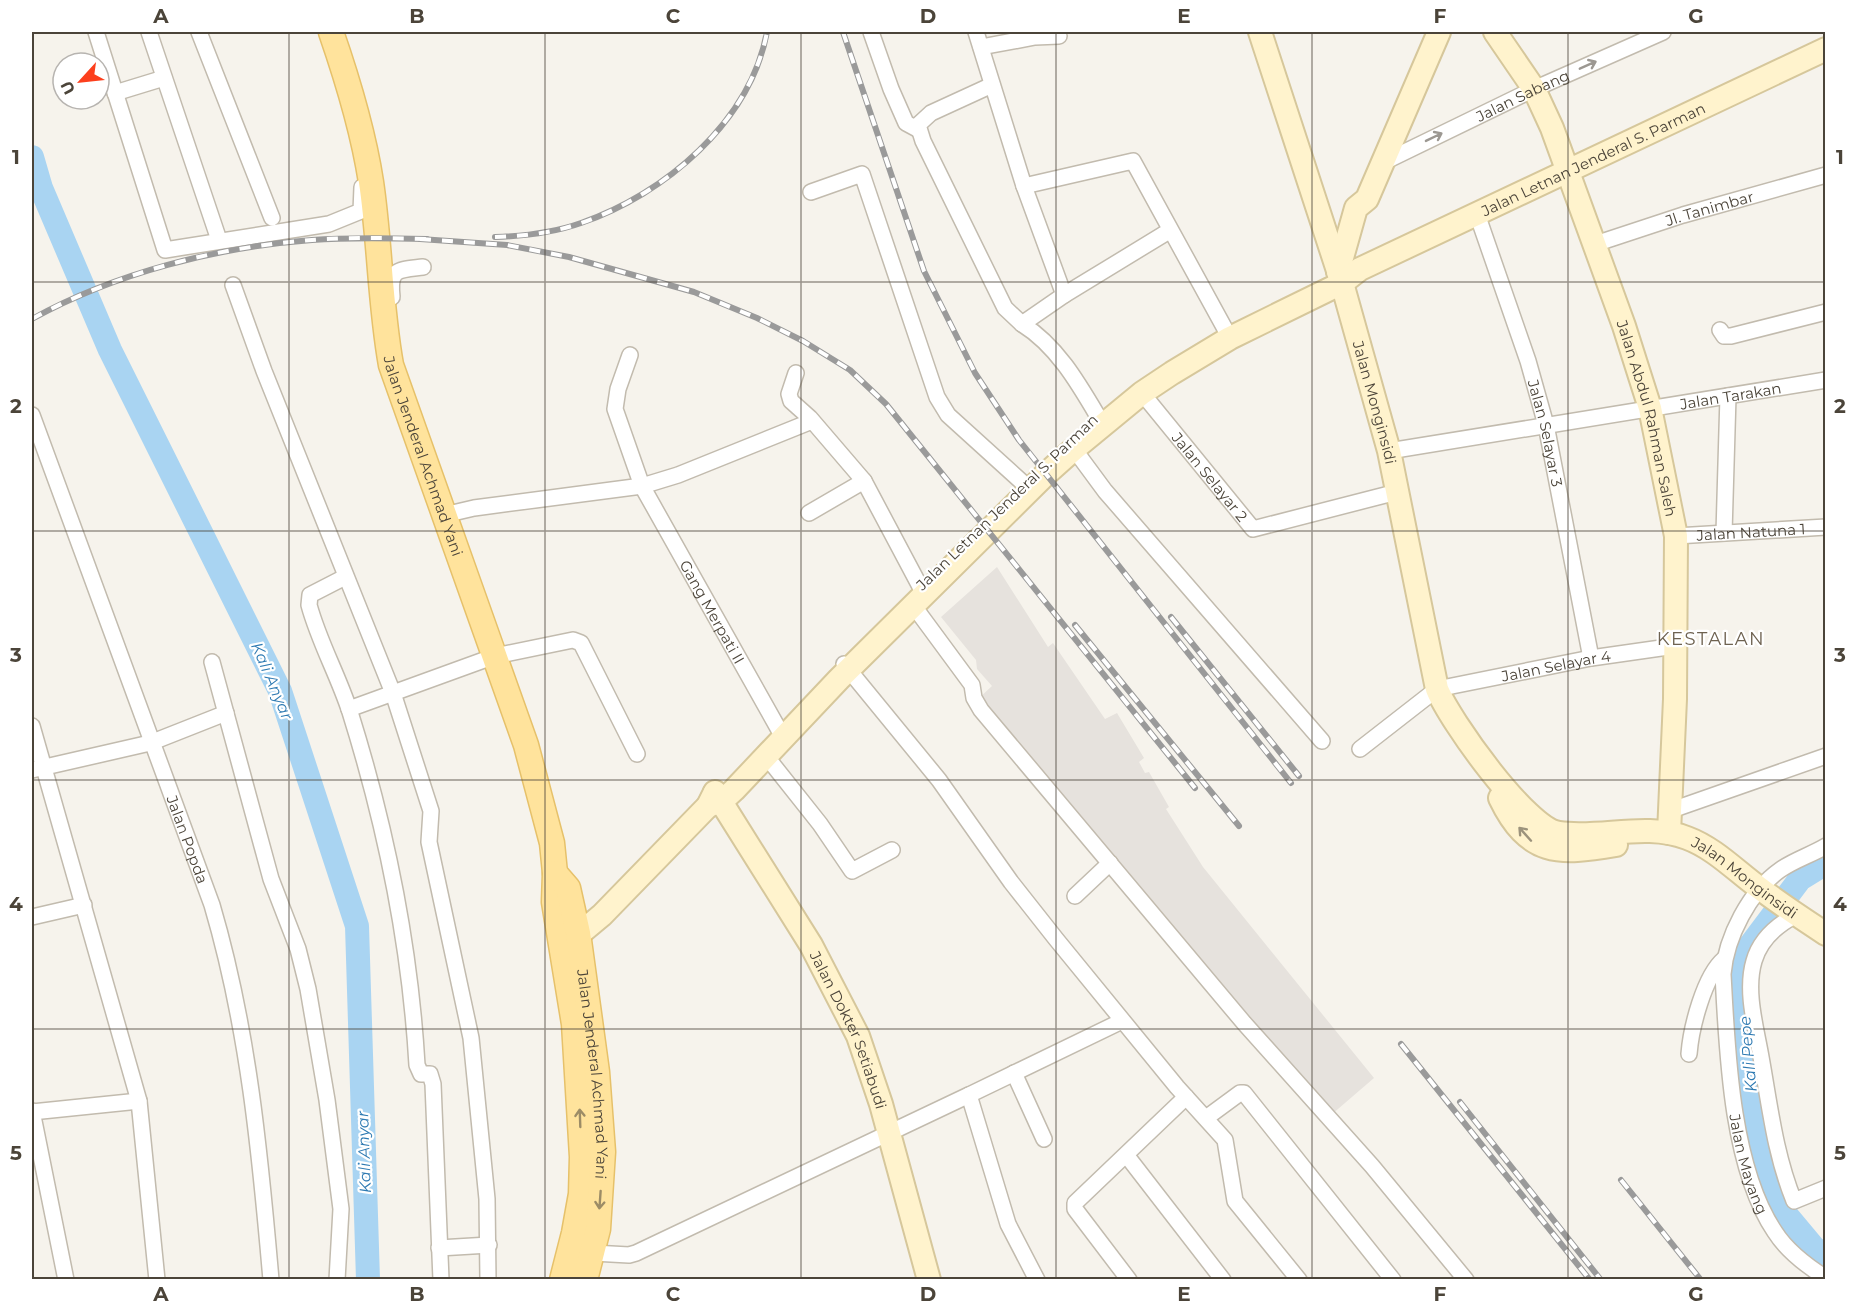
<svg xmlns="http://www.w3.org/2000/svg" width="1857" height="1311" font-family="Montserrat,sans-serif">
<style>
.industrial{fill:#e6e2dd}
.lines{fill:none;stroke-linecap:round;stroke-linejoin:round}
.river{stroke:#a9d4f2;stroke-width:24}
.street-casing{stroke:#c2bbae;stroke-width:18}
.secondary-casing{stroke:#d6c79b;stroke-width:26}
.primary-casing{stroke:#e6c16a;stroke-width:27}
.street{stroke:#fff;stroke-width:15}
.secondary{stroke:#fff3cd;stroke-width:22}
.primary{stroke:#ffe39c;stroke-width:24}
.rail-casing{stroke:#9a9a9a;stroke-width:6}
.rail{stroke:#fff;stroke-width:4;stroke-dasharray:11;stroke-linecap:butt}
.oneway{stroke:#9c9892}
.oneway2{stroke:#9c937c}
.oneway3{stroke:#9c8c66}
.grid{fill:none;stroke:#4b4439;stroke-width:1.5;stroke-opacity:0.55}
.labels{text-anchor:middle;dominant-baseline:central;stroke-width:4.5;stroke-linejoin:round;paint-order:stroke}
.street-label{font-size:15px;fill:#4b4439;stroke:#fff}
.water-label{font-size:16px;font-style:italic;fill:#2e7ab2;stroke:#fff}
.quarter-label{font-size:18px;letter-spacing:1.5px;fill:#6e6250;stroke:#fff}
.neatline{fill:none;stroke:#4b4439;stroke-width:2}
.grid-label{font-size:20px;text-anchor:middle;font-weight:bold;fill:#4b4439}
</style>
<rect width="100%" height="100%" fill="#f6f3ec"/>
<!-- industrial -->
<path class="industrial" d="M 997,567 L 1048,647 L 1053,643 L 1105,719 L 1117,713 L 1144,758 L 1139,762 L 1145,773 L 1149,772 L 1169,807 L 1166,809 L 1203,867 L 1374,1078 L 1331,1115 L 978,699 L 992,686 L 977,669 L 976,660 L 941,617 Z"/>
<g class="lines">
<!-- river -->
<g class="river">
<path d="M 32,157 L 41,188 L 110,350 L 280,691 L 357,926 L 368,1280"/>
<path d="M 1826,863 L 1800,879 L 1740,959 L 1755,1125 L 1773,1199 L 1814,1248 L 1826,1255"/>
</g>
<!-- street casing -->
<g class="street-casing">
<g id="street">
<path d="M 96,32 L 165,250 L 329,224 L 361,211 L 362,187"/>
<path d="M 149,32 L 219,240"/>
<path d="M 199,32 L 272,218"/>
<path d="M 871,32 L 891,89 L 906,123 L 919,130"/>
<path d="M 976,32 L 1024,186 L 1064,295 L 1022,324 C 1059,347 1081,388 1103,425"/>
<path d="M 981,47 L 1035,37 L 1059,36"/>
<path d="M 992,85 L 931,113 L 918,125 L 923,141 L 1005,308 L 1022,324"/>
<path d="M 115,93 L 164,78"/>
<path id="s1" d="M 1382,163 L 1534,89 L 1663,32"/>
<path d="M 1024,186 L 1133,161 L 1230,338"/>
<path d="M 811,192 L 862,174 L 937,397 L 948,415 L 1023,483"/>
<path id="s2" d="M 1477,214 L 1528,361 L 1546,425 L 1591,658"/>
<path id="s3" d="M 1595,244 L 1683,215 L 1826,175"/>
<path d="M 233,285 L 264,371 L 393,693 L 431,811 L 429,842 L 471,1038 L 487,1199 L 488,1280"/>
<path d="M 1064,295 L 1169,231"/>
<path d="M 392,297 C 389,268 398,270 423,267"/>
<path d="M 1720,330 L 1724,336 L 1731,336 L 1826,312"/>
<path id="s4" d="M 630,355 L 618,389 L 615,409 L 642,486 L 783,737"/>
<path d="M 796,373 L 789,394 L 791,401 L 810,418 L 864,481 L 924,594"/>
<path id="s5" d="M 1142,393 L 1253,529 L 1397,492"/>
<path id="s6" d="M 32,415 L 212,905 C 248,1027 260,1152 271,1280"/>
<path d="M 1074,449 L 1105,491 L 1322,741"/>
<path id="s7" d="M 1389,451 L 1826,380"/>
<path d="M 809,513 L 864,481"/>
<path d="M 444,515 L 474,508 L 642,486 L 678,475 L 812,421"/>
<path d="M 1724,533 L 1728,396"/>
<path id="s8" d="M 1676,536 L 1826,527"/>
<path d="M 345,577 L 310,595 L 309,605 C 319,642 338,675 350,712 C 386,827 410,944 417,1065 L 421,1074 L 430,1074 L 433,1084 L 441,1280"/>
<path d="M 913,605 L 972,685 L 974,698 L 981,710 L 1244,1023 L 1372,1166 L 1466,1280"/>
<path d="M 212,662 L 271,879 L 298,949 L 308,989 L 327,1100 L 341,1209 L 337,1280"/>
<path d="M 844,664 L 939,780 L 1011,882 L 1056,939 L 1177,1087 L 1225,1140 L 1235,1201 L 1299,1280"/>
<path d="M 349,709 L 495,656 L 573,640 L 581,643 L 637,754"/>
<path d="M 32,726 L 139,1101 L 157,1280"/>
<path id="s9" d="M 1360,749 L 1437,689 L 1591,658 L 1675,646"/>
<path d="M 766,756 L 820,824 L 852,871 L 892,850"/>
<path d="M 32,770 L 150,743 L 226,713"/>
<path d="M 1669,811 L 1826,756"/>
<path id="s10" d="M 1826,846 C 1811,855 1794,860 1780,870 C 1750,891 1726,937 1723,974 C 1727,1050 1731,1167 1775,1232 C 1787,1251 1807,1266 1826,1278"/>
<path d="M 1075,896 L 1110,863"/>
<path d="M 1796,915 C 1777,925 1760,940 1754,961 C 1745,991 1756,1028 1761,1057 C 1770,1107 1775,1154 1794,1201 L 1826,1188"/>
<path d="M 32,917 L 84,905"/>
<path d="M 1689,1054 C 1691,1028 1704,976 1724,959"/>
<path d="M 1014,1073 L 1044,1139"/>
<path d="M 32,1111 L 66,1280"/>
<path d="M 32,1112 L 139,1101"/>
<path d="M 1206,1118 L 1240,1093 L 1244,1093 L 1393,1280"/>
<path d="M 1127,1156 L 1223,1280"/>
<path d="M 439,1248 L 489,1245"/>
<path d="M 593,1253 L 629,1255 L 636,1253 L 969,1095"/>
<path d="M 1037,1280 L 1008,1224 L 969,1095 L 1122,1021"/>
<path d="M 1129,1280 L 1075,1209 L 1075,1203 L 1186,1097"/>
</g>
</g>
<!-- secondary casing -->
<g class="secondary-casing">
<g id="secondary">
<path id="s11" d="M 1260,32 L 1342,283 L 1389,451 L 1437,689 C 1450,721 1527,829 1559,833 C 1601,839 1646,822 1687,838 C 1714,848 1735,870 1758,887 C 1780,904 1803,919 1826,934"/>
<path id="s12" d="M 1495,32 L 1534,89 L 1552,128 L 1624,326 L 1650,408 L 1676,536 L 1675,699 L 1669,833"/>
<path d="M 1338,272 L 1356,208 L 1367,199 L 1439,32"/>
<path id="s13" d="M 715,792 L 811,945 L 858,1036 L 881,1104 L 929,1280"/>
<path d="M 1500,798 C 1528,856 1558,855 1616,845"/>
<path id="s14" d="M 708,806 L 722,801 L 734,790 L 839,679 L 1046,474 L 1074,449 L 1142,393 L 1172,373 L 1230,338 L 1342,283 L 1360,269 L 1826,49"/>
<path d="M 563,940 L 584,930 L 602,915 L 708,806 L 714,794"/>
</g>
</g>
<!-- primary casing -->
<g class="primary-casing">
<g id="primary">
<path id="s15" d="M 331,32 C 348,81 363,130 371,182 C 380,243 380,304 391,365 L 526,745 L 552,843 L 555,873 L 554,902 L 574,1024 L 582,1157 L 581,1194 L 574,1233 L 562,1280"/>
<path id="s16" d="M 555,873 L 568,888 L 578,933 L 597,1072 L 603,1152 L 598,1229 L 585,1280"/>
</g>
</g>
<!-- street -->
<use href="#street" class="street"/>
<!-- secondary -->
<use href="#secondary" class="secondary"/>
<!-- primary -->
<use href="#primary" class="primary"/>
<!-- rail casing -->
<g class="rail-casing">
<g id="rail">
<path d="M 843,32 L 924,271 L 975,373 L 1019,440 L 1291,783"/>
<path d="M 495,237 C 525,236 553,233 581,223 C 665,194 750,122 767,32"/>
<path d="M 420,239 L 507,245 L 569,257 L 694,292 L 757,318 L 803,341 L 850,370 L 886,404 L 1195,788"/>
<path d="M 32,319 C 115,273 217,247 312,240 C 350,237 388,238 427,239"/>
<path d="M 1171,617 L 1299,776"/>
<path d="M 1075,625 L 1239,826"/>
<path d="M 1401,1044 L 1590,1280"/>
<path d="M 1460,1102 L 1601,1280"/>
<path d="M 1621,1180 L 1701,1280"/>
</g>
</g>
<!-- rail -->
<use href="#rail" class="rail"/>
</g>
<!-- one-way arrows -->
<defs><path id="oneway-shaft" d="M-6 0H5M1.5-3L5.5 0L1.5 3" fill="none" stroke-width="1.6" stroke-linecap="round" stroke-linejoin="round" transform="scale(1.5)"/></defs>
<g class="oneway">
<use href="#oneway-shaft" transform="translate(1588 65) rotate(-24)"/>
<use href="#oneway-shaft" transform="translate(1434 137) rotate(-26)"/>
</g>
<use class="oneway2" href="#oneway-shaft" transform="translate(1525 834) rotate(-132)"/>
<g class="oneway3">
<use href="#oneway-shaft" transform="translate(580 1118) rotate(-92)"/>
<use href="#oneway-shaft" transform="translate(600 1200) rotate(94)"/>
</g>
<!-- grid -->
<path class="grid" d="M 289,32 L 289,1280M 545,32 L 545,1280M 801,32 L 801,1280M 1056,32 L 1056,1280M 1312,32 L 1312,1280M 1568,32 L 1568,1280M 32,282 L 1826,282M 32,531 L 1826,531M 32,780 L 1826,780M 32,1029 L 1826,1029"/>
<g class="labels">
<!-- street labels -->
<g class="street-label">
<text stroke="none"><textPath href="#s1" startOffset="156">Jalan Sabang</textPath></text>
<text stroke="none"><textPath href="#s14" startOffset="1110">Jalan Letnan Jenderal S. Parman</textPath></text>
<text stroke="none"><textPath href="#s3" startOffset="120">Jl. Tanimbar</textPath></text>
<text stroke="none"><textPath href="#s7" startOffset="346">Jalan Tarakan</textPath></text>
<text stroke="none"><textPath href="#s11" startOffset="388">Jalan Monginsidi</textPath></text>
<text stroke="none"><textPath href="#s12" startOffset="418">Jalan Abdul Rahman Saleh</textPath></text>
<text stroke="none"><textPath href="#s2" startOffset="230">Jalan Selayar 3</textPath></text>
<text stroke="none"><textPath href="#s15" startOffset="436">Jalan Jenderal Achmad Yani</textPath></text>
<text stroke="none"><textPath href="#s5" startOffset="108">Jalan Selayar 2</textPath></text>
<text transform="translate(1007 502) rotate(-44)">Jalan Letnan Jenderal S. Parman</text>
<text stroke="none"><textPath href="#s8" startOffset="75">Jalan Natuna 1</textPath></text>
<text stroke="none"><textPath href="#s4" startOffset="282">Gang Merpati II</textPath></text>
<text stroke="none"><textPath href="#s9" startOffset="219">Jalan Selayar 4</textPath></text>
<text stroke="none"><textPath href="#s6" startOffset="452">Jalan Popda</textPath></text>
<text stroke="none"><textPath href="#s11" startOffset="1072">Jalan Monginsidi</textPath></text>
<text stroke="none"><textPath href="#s13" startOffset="274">Jalan Dokter Setiabudi</textPath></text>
<text stroke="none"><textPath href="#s16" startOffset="208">Jalan Jenderal Achmad Yani</textPath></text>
<text stroke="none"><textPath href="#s10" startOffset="366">Jalan Mayang</textPath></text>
</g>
<!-- water labels -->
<g class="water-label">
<text transform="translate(272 681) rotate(67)">Kali Anyar</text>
<text transform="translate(1748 1054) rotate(-95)">Kali Pepe</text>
<text transform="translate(364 1152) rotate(-92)">Kali Anyar</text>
</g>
<!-- quarter labels -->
<g class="quarter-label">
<text x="1711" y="639">KESTALAN</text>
</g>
</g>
<!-- border -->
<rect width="1857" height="1311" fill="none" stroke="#ffffff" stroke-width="66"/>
<!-- north arrow -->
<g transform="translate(81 81) rotate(243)"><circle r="28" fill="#ffffff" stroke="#b7b4b0" stroke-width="1.5"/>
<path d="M0-4.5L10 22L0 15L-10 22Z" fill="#fc3f1d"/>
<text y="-9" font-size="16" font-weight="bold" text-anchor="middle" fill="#4b4439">U</text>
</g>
<rect x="33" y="33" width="1791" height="1245" class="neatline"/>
<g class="grid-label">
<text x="161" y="23">A</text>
<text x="417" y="23">B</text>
<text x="673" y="23">C</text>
<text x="928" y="23">D</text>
<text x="1184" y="23">E</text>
<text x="1440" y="23">F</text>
<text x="1696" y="23">G</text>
<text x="16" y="164">1</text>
<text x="1840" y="164">1</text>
<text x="16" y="413">2</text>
<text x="1840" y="413">2</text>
<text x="16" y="662">3</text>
<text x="1840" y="662">3</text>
<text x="16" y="911">4</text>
<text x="1840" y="911">4</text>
<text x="16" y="1160">5</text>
<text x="1840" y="1160">5</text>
<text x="161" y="1301">A</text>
<text x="417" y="1301">B</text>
<text x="673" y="1301">C</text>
<text x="928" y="1301">D</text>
<text x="1184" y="1301">E</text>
<text x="1440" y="1301">F</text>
<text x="1696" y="1301">G</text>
</g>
</svg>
